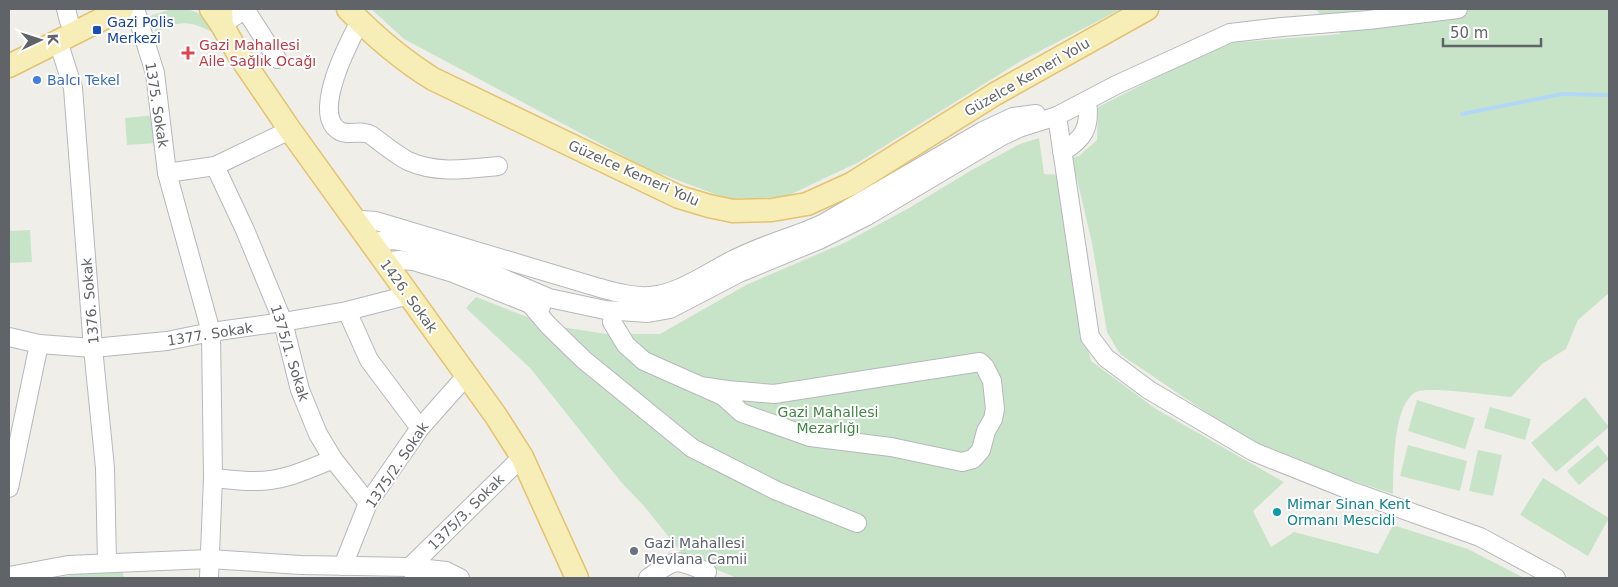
<svg xmlns="http://www.w3.org/2000/svg" width="1618" height="587" font-family="'DejaVu Sans',sans-serif">
<style>
.green{fill:#c8e4c8}
.lines{fill:none;stroke-linecap:round;stroke-linejoin:round}
.stream{stroke:#b2d8f6;stroke-width:4}
.minor-casing{stroke:#b5b8bb;stroke-width:20}
.major-casing{stroke:#e3c36f;stroke-width:25}
.minor{stroke:#fff;stroke-width:18}
.major{stroke:#f7edb7;stroke-width:22}
.transit-dot{fill:#1a4fb4;stroke:#fff;stroke-width:2}
.health-dot{fill:#e0444e;stroke:#fff;stroke-width:2}
.shop-dot{fill:#3f7fe0;stroke:#fff;stroke-width:2}
.culture-dot{fill:#0f9aa8;stroke:#fff;stroke-width:2}
.worship-dot{fill:#6b7280;stroke:#fff;stroke-width:2}
.labels{text-anchor:middle;dominant-baseline:central;stroke-width:4;stroke-linejoin:round;paint-order:stroke}
.transit-label{font-size:14px;fill:#164399;stroke:#fff;text-anchor:start}
.health-label{font-size:14px;fill:#be3a42;stroke:#fff;text-anchor:start}
.street-label{font-size:14px;fill:#606367;stroke:#fff}
.shop-label{font-size:14px;fill:#366cbe;stroke:#fff;text-anchor:start}
.park-label{font-size:14px;fill:#418544;stroke:#fff}
.culture-label{font-size:14px;fill:#0d838f;stroke:#fff;text-anchor:start}
.worship-label{font-size:14px;fill:#5b616d;stroke:#fff;text-anchor:start}
</style>
<rect width="100%" height="100%" fill="#f0eee9"/>
<!-- green -->
<g class="green">
<path d="M 171,9 C 198,9 201,12 216,34 C 191,21 182,19 156,32 L 150,16 Z"/>
<path d="M 371,9 L 1121,9 L 1019,62 L 859,162 L 785,197 L 728,199 L 648,169 L 404,39 Z"/>
<path d="M 1315,9 L 1609,9 L 1609,293 L 1578,320 L 1566,349 L 1542,364 L 1511,397 C 1494,396 1429,386 1416,392 C 1392,405 1394,470 1393,494 L 1315,468 L 1247,440 L 1120,354 L 1107,332 L 1092,243 L 1072,158 L 1079,156 L 1097,140 L 1098,107 L 1177,67 L 1229,43 L 1341,34 Z"/>
<path d="M 156,115 L 157,143 L 127,145 L 125,118 Z"/>
<path d="M 1039,138 L 1044,174 L 1061,175 L 1079,314 L 1091,361 L 1156,409 L 1284,482 L 1253,511 L 1271,547 L 1294,532 L 1378,554 L 1393,525 L 1468,549 L 1524,578 L 737,578 L 684,556 L 644,506 L 621,482 L 531,369 L 466,308 L 476,297 L 548,325 L 607,334 L 660,334 L 746,285 L 846,242 L 909,208 L 970,171 L 1020,144 Z"/>
<path d="M 30,230 L 32,262 L 9,263 L 9,231 Z"/>
<path d="M 1585,397 L 1609,427 L 1556,472 L 1531,443 Z"/>
<path d="M 1417,400 L 1475,418 L 1465,449 L 1408,431 Z"/>
<path d="M 1490,407 L 1531,419 L 1525,440 L 1484,428 Z"/>
<path d="M 1408,445 L 1467,461 L 1460,491 L 1400,476 Z"/>
<path d="M 1598,445 L 1609,459 L 1579,485 L 1567,471 Z"/>
<path d="M 1478,450 L 1502,455 L 1493,496 L 1469,491 Z"/>
<path d="M 1543,478 L 1609,518 L 1588,556 L 1520,515 Z"/>
<path d="M 122,567 L 124,578 L 53,578 Z"/>
</g>
<g class="lines">
<!-- stream -->
<path class="stream" d="M 1462,114 L 1562,94 L 1609,95"/>
<!-- minor casing -->
<g class="minor-casing">
<g id="minor">
<path d="M 66,9 L 69,21"/>
<path d="M 135,9 L 155,73 L 167,173 L 211,332 L 213,478 L 209,578"/>
<path d="M 360,21 C 349,42 312,112 338,130 C 347,137 361,129 371,135 C 383,144 395,154 408,161 C 437,174 467,169 498,166"/>
<path d="M 222,25 L 245,9 L 277,59"/>
<path d="M 58,41 L 73,88 L 93,348 L 105,468 L 107,563"/>
<path d="M 1057,116 L 1090,337 L 1106,358 L 1149,390 L 1254,452 L 1354,492 L 1480,537 L 1556,578"/>
<path d="M 1062,152 C 1084,139 1091,127 1087,101"/>
<path d="M 215,166 L 245,230 L 283,322 L 300,390 L 318,434 L 333,459 L 368,503"/>
<path d="M 167,173 L 215,166 L 290,130"/>
<path d="M 356,223 L 362,220 L 376,221 L 600,288 C 615,292 632,297 649,296 C 681,294 710,270 739,257 C 767,243 797,236 824,223 L 983,131 L 1013,117 L 1036,114"/>
<path d="M 370,242 L 393,240 L 409,243 L 479,268 L 549,298 L 605,310 L 648,313 L 670,309 L 739,273 L 819,240 L 867,216 L 1002,136 L 1019,128 L 1057,116 L 1116,85 L 1230,33 L 1282,27 L 1368,20 L 1458,9"/>
<path d="M 385,262 L 399,260 L 413,261 L 453,273 L 530,304 L 541,307"/>
<path d="M 530,304 L 548,325 L 584,360 L 692,448 L 777,491 L 857,523"/>
<path d="M 347,311 L 369,360 L 420,428"/>
<path d="M 612,322 L 626,345 L 644,361 L 723,396 L 742,413 L 810,437 L 891,447 L 962,462 L 973,459 L 981,450 L 986,431 L 993,419 L 995,409 L 992,381 L 985,367 L 980,362 L 774,394 L 727,390 L 700,386"/>
<path d="M 9,337 L 39,344 L 93,348 L 167,341 L 211,332 L 283,322 L 347,311 L 409,295"/>
<path d="M 213,478 C 226,479 240,481 253,481 C 281,482 307,470 333,459"/>
<path d="M 9,488 L 39,344"/>
<path d="M 343,566 L 368,503 L 420,428 L 467,375"/>
<path d="M 414,574 L 410,567 L 522,457"/>
<path d="M 9,576 L 68,565 L 209,559 L 301,565 L 410,567 L 446,571 L 460,578"/>
<path d="M 648,578 C 678,558 673,558 707,572"/>
</g>
</g>
<!-- major casing -->
<g class="major-casing">
<g id="major">
<path d="M 211,9 L 222,25 L 221,9"/>
<path d="M 348,9 C 374,36 401,59 433,79 L 679,197 L 709,206 L 733,211 L 772,210 L 807,204 L 851,184 L 995,94 L 1147,9"/>
<path d="M 222,25 L 239,55 L 290,130 L 496,416 L 522,457 L 577,578"/>
<path d="M 9,66 L 122,9"/>
</g>
</g>
<!-- minor -->
<use href="#minor" class="minor"/>
<!-- major -->
<use href="#major" class="major"/>
</g>
<!-- markers -->
<rect class="transit-dot" x="92" y="25" width="10" height="10" rx="2.5"/>
<path class="health-dot" d="M185.5 45.5h5v5h5v5h-5v5h-5v-5h-5v-5h5z"/>
<circle class="shop-dot" cx="37" cy="80" r="5"/>
<circle class="culture-dot" cx="1277" cy="512" r="5"/>
<circle class="worship-dot" cx="634" cy="551" r="5"/>
<g class="labels">
<!-- transit labels -->
<g class="transit-label">
<text x="107" y="22">Gazi Polis<tspan x="107" dy="16">Merkezi</tspan></text>
</g>
<!-- health labels -->
<g class="health-label">
<text x="199" y="45">Gazi Mahallesi<tspan x="199" dy="16">Aile Sağlık Ocağı</tspan></text>
</g>
<!-- street labels -->
<g class="street-label">
<text transform="translate(1027 77) rotate(-30)">Güzelce Kemeri Yolu</text>
<text transform="translate(157 105) rotate(81)">1375. Sokak</text>
<text transform="translate(634 173) rotate(24)">Güzelce Kemeri Yolu</text>
<text transform="translate(409 296) rotate(54)">1426. Sokak</text>
<text transform="translate(90 301) rotate(-95)">1376. Sokak</text>
<text transform="translate(210 334) rotate(-9)">1377. Sokak</text>
<text transform="translate(290 353) rotate(73)">1375/1. Sokak</text>
<text transform="translate(397 465) rotate(-56)">1375/2. Sokak</text>
<text transform="translate(466 512) rotate(-45)">1375/3. Sokak</text>
</g>
<!-- shop labels -->
<g class="shop-label">
<text x="47" y="80">Balcı Tekel</text>
</g>
<!-- park labels -->
<g class="park-label">
<text x="828" y="412">Gazi Mahallesi<tspan x="828" dy="16">Mezarlığı</tspan></text>
</g>
<!-- culture labels -->
<g class="culture-label">
<text x="1287" y="504">Mimar Sinan Kent<tspan x="1287" dy="16">Ormanı Mescidi</tspan></text>
</g>
<!-- worship labels -->
<g class="worship-label">
<text x="644" y="543">Gazi Mahallesi<tspan x="644" dy="16">Mevlana Camii</tspan></text>
</g>
</g>
<!-- border -->
<rect width="1618" height="587" fill="none" stroke="#606367" stroke-width="20"/>
<!-- north arrow -->
<g transform="translate(40 40) rotate(86)" stroke="#ffffff" stroke-width="4" paint-order="stroke">
<path d="M0-4L9 19L0 12L-9 19Z" fill="#606367"/>
<text y="-8" font-size="14" font-weight="bold" text-anchor="middle" fill="#606367">K</text>
</g>
<!-- scale -->
<path d="M1443 38v8h98v-8" fill="none" stroke="#606367" stroke-width="2.5"/>
<text x="1450" y="38" font-size="15" fill="#606367" stroke="#ffffff" stroke-width="4" paint-order="stroke">50 m</text>
</svg>
